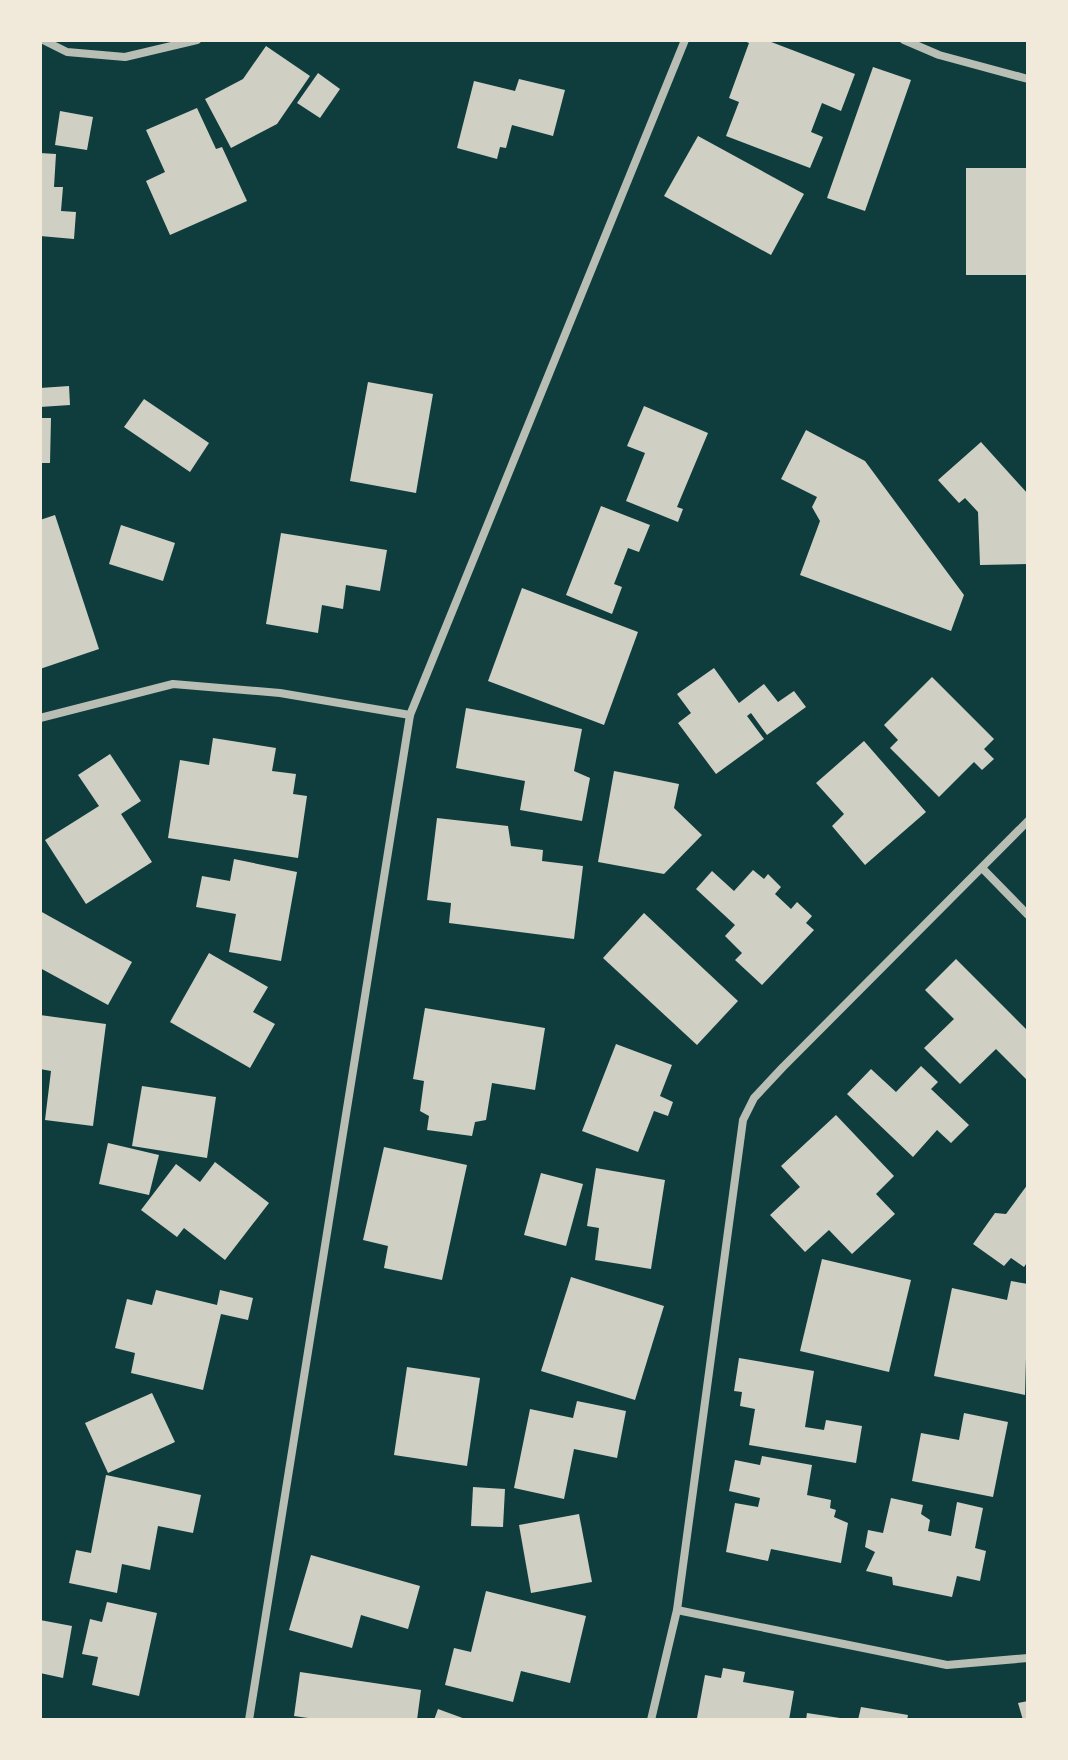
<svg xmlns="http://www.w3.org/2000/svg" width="1068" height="1760" font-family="'Golos Text',sans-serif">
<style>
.building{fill:#cfcfc3}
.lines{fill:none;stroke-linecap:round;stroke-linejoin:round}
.minor{stroke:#b8beb3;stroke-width:8}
</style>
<rect width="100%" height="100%" fill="#0f3d3e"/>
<!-- building -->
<g class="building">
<path d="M 742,40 L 766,40 L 855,74 L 841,111 L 822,103 L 811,132 L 823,137 L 810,168 L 726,136 L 739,102 L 729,98 L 749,43 Z"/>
<path d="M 266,46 L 310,76 L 277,124 L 231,148 L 205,99 L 243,79 Z"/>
<path d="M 873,67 L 911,80 L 865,211 L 827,198 Z"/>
<path d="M 318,73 L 340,89 L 320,118 L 297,103 Z"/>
<path d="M 519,79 L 565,90 L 553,136 L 512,125 L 506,148 L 500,147 L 497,159 L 457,148 L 474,81 L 515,91 Z"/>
<path d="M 197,108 L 216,149 L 222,147 L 247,201 L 170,235 L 146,181 L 165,172 L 146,130 Z"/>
<path d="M 60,111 L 93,117 L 87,150 L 55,145 Z"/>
<path d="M 698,136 L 804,194 L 771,255 L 664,196 Z"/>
<path d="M 40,153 L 56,154 L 54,187 L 63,187 L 61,211 L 76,212 L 74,239 L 40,236 Z"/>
<rect x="966" y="168" width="62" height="107"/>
<path d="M 368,382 L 433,394 L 416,493 L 350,481 Z"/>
<path d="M 69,386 L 70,405 L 40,407 L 40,388 Z"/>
<path d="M 144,399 L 209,443 L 190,472 L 124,427 Z"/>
<path d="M 644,406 L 708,433 L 677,507 L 683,509 L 678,522 L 626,501 L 645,453 L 627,446 Z"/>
<path d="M 40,418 L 51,418 L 50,463 L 40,463 Z"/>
<path d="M 806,430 L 865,461 L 964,595 L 951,631 L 800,575 L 820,521 L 812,507 L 817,497 L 781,479 Z"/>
<path d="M 981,442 L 1028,494 L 1028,564 L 980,565 L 978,512 L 965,498 L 959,503 L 938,480 Z"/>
<path d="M 601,506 L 650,525 L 639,552 L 628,548 L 614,584 L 622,587 L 612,614 L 566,595 Z"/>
<path d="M 55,515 L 99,649 L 40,669 L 40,520 Z"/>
<path d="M 121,525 L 175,543 L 163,581 L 109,564 Z"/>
<path d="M 281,533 L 387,550 L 380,591 L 346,585 L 343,609 L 322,605 L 318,633 L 266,624 Z"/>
<path d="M 522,588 L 638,632 L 604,725 L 488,681 Z"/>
<path d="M 714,668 L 739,703 L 764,684 L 778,702 L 794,691 L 806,707 L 767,735 L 751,713 L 747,716 L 764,739 L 716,774 L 678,723 L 691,713 L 677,694 Z"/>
<path d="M 932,677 L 994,739 L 984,749 L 994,759 L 982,770 L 974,762 L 939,797 L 890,748 L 898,740 L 884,725 Z"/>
<path d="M 466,708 L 582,729 L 574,771 L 590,778 L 582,821 L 520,810 L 525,781 L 456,768 Z"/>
<path d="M 213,738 L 276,748 L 272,771 L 296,774 L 293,794 L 307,796 L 298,858 L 168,838 L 180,760 L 209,765 Z"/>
<path d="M 864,741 L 926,812 L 865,865 L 832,826 L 844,814 L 816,783 Z"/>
<path d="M 110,754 L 141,801 L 121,814 L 152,862 L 86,904 L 45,840 L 99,806 L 78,775 Z"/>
<path d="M 614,771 L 679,784 L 674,808 L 702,835 L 664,874 L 598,862 Z"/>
<path d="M 437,818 L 508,826 L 511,846 L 543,850 L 542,861 L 583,866 L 574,939 L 449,923 L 451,903 L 427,900 Z"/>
<path d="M 234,859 L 297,872 L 281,961 L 229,952 L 236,914 L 196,907 L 202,876 L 230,881 Z"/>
<path d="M 753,870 L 764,879 L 768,874 L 781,887 L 775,894 L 791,909 L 797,902 L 812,916 L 806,923 L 814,930 L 762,985 L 735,960 L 742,953 L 725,936 L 735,925 L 696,889 L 712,871 L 734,891 Z"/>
<path d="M 40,911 L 132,962 L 108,1005 L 40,968 Z"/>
<path d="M 644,913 L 738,1001 L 697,1045 L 603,958 Z"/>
<path d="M 209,953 L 268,987 L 253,1012 L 275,1024 L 250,1068 L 170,1022 Z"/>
<path d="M 956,959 L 1028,1031 L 1028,1081 L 996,1049 L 960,1084 L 924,1048 L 954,1019 L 925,990 Z"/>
<path d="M 425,1008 L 545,1028 L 535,1090 L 492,1083 L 486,1120 L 475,1122 L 472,1136 L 427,1130 L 429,1116 L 420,1111 L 424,1081 L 413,1079 Z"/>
<path d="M 40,1015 L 106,1024 L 93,1126 L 45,1120 L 51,1071 L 40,1069 Z"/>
<path d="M 616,1044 L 672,1065 L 660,1096 L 673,1102 L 668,1116 L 654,1111 L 638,1152 L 582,1131 Z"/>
<path d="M 921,1066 L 938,1082 L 931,1089 L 969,1125 L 951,1143 L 937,1130 L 913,1157 L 847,1094 L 871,1069 L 896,1092 Z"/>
<path d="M 142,1086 L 216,1097 L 207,1158 L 132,1146 Z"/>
<path d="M 836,1115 L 894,1176 L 876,1194 L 895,1214 L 852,1254 L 829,1230 L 805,1252 L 770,1215 L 800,1187 L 781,1166 Z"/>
<path d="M 108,1143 L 159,1155 L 149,1195 L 99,1184 Z"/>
<path d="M 384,1147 L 467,1165 L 442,1280 L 384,1268 L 388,1246 L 363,1240 Z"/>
<path d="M 215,1162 L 269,1203 L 225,1260 L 184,1228 L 177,1237 L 141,1210 L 176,1164 L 200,1182 Z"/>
<path d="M 596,1168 L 665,1180 L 651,1269 L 595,1260 L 599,1228 L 587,1226 Z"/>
<path d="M 541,1173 L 583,1184 L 566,1246 L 524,1235 Z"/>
<path d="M 1028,1184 L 1028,1261 L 1024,1267 L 1011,1258 L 1004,1266 L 973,1244 L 995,1213 L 1006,1214 Z"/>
<path d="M 822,1259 L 911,1280 L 889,1372 L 800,1351 Z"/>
<path d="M 571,1277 L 664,1306 L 635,1400 L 541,1371 Z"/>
<path d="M 1011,1281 L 1028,1284 L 1025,1395 L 934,1376 L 952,1288 L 1007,1300 Z"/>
<path d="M 156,1290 L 217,1305 L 220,1290 L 253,1298 L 248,1320 L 221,1314 L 203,1390 L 131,1373 L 135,1353 L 115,1348 L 127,1299 L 152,1305 Z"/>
<path d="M 739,1358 L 814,1371 L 805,1427 L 824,1430 L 826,1420 L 862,1426 L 856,1463 L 749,1445 L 755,1409 L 740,1406 L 742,1392 L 734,1391 Z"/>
<path d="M 407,1367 L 480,1378 L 467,1466 L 394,1455 Z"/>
<path d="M 152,1393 L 175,1442 L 108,1473 L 85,1423 Z"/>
<path d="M 577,1401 L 626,1411 L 617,1458 L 574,1449 L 564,1499 L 514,1488 L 530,1409 L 573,1418 Z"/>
<path d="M 964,1413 L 1008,1422 L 993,1497 L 912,1481 L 921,1433 L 959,1440 Z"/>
<path d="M 762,1456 L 812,1465 L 807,1495 L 831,1500 L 830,1508 L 836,1510 L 834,1517 L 848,1523 L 841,1563 L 771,1549 L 768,1561 L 726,1552 L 735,1503 L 758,1507 L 760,1498 L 729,1491 L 735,1460 L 760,1465 Z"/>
<path d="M 106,1475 L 201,1495 L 193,1533 L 158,1526 L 150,1570 L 122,1564 L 117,1593 L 69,1583 L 76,1550 L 91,1553 Z"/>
<path d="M 473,1487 L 505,1489 L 503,1527 L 471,1526 Z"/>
<path d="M 891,1498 L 923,1505 L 921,1514 L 930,1520 L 928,1531 L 951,1536 L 957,1502 L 983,1508 L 975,1548 L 986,1551 L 980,1581 L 957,1576 L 952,1597 L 893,1585 L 892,1577 L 866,1571 L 875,1552 L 865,1547 L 868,1530 L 883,1533 Z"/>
<path d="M 579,1514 L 592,1582 L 531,1593 L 519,1525 Z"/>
<path d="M 311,1555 L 420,1586 L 408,1629 L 361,1615 L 352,1648 L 289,1630 Z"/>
<path d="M 486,1591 L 586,1616 L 570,1683 L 521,1671 L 513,1702 L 445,1685 L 454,1648 L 471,1652 Z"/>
<path d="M 107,1602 L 157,1613 L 139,1696 L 92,1685 L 98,1657 L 82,1654 L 90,1619 L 102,1622 Z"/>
<path d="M 40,1620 L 72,1626 L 63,1678 L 40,1673 Z"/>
<path d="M 723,1668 L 745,1672 L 743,1682 L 794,1691 L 789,1720 L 697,1718 L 705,1675 L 721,1678 Z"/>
<path d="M 300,1672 L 421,1690 L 417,1720 L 322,1720 L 294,1716 Z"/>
<path d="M 1028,1701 L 1028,1720 L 1023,1720 L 1018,1703 Z"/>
<path d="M 861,1707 L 908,1715 L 907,1720 L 858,1720 Z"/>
<path d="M 438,1709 L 468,1720 L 434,1720 Z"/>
<path d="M 807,1713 L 840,1718 L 840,1720 L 806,1720 Z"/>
</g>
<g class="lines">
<!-- minor -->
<g class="minor">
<path d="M 43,40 L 67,52 L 125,57 L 197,40"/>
<path d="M 904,40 L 939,55 L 1028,79"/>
<path d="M 40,718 L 173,684 L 280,693 L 410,715"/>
<path d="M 983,869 L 1028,915"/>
<path d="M 677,1610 L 947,1665 L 1028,1658"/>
<path d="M 249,1720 L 410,715 L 685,40"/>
<path d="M 651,1720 L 677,1610 L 743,1120 L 754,1098 L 783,1067 L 1028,821"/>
</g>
</g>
<!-- border -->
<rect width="1068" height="1760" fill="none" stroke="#f1e9da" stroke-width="84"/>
</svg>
